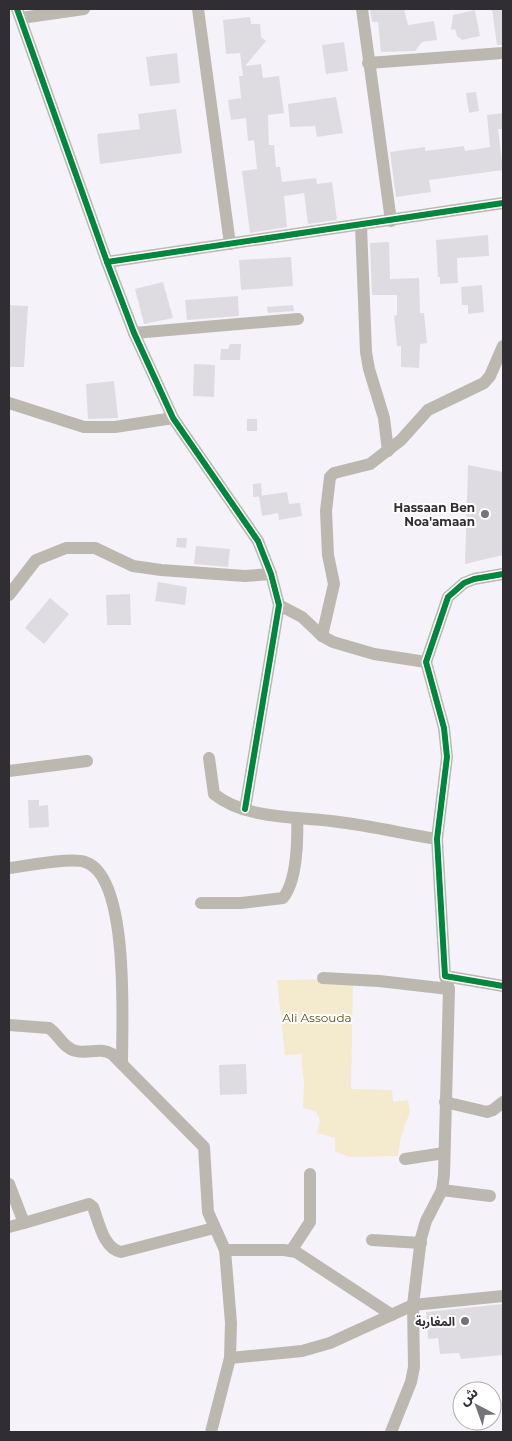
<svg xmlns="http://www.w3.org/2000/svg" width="512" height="1441" font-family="Montserrat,'Noto Sans Arabic',sans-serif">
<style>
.green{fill:#f4eacd}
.building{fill:#dfdce1}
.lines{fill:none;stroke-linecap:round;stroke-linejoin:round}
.minor{stroke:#bdb8af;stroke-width:12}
.cycleway-casing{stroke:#fff;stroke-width:9}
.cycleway{stroke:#00873e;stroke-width:6}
.poi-dot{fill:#757279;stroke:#fff;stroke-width:2}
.labels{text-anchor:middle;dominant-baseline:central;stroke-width:4;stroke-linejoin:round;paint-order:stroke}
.poi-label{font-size:12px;font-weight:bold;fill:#302d33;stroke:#fff;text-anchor:end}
.park-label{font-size:12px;fill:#5d4f13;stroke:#fff}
</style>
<rect width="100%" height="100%" fill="#f6f2fa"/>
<!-- green -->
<path class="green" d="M 353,979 L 351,1089 L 392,1090 L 393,1102 L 408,1100 L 410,1112 L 401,1136 L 398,1156 L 349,1157 L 335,1151 L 335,1138 L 317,1133 L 320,1121 L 316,1111 L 303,1108 L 304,1083 L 301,1054 L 285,1055 L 277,980 Z"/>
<!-- building -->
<g class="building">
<path d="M 370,9 L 404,9 L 408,25 L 434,21 L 437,40 L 422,42 L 415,51 L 381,52 L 378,22 L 372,22 Z"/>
<path d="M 492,9 L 503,9 L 503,45 L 497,45 Z"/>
<path d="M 475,10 L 480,36 L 462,40 L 457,36 L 455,29 L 451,30 L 453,15 Z"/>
<path d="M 250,17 L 251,24 L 260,24 L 261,37 L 266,41 L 245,66 L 261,64 L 263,78 L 279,76 L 284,113 L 268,115 L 269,145 L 274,145 L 276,167 L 280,167 L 282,182 L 316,178 L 317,184 L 332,182 L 337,220 L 308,224 L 304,193 L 284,196 L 287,227 L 250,233 L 242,171 L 257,169 L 254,140 L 248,141 L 246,118 L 231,120 L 228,100 L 241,98 L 239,76 L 243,76 L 240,53 L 226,54 L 223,20 Z"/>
<path d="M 344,42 L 348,71 L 326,74 L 322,45 Z"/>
<path d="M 177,53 L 180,83 L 150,86 L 146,57 Z"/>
<path d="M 476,92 L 479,111 L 469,113 L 466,93 Z"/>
<path d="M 336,97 L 343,133 L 317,137 L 315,126 L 290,127 L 288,104 Z"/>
<path d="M 176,109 L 182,153 L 100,164 L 97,134 L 140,129 L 138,114 Z"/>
<path d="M 503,113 L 503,129 L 498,129 L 503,170 L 429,180 L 431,192 L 396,197 L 390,152 L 425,147 L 425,151 L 464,146 L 465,151 L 490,147 L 487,115 Z"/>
<path d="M 488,235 L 489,256 L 457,258 L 458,283 L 440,284 L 440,277 L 438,277 L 436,240 Z"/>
<path d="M 389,242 L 390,279 L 419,278 L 420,313 L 424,313 L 427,343 L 420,344 L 419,368 L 401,367 L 401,346 L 397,346 L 394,316 L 397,315 L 397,295 L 372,295 L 370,243 Z"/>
<path d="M 291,257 L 293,286 L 241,290 L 239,260 Z"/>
<path d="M 163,282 L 173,318 L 144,324 L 135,289 Z"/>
<path d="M 482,285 L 484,312 L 468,314 L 468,305 L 462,305 L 461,287 Z"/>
<path d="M 238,296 L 239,316 L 187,320 L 185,300 Z"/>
<path d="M 9,305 L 28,306 L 24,367 L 9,367 Z"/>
<path d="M 293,305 L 294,311 L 268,313 L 267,307 Z"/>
<path d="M 230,344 L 241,344 L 240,360 L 220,360 L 221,349 L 228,349 Z"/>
<path d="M 194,364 L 215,365 L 214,397 L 193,396 Z"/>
<path d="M 114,381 L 118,418 L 88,419 L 86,384 Z"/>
<rect x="247" y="419" width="10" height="12"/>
<path d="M 468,465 L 503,472 L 503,555 L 465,564 Z"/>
<path d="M 261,483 L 262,496 L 253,497 L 253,484 Z"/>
<path d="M 287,492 L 289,504 L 300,503 L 302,516 L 279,520 L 278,513 L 262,516 L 259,496 Z"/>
<path d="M 177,538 L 187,538 L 186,548 L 176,547 Z"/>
<path d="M 196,546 L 230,549 L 228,567 L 194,564 Z"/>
<path d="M 158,582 L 187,587 L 185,605 L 155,601 Z"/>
<path d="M 130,594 L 131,625 L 107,625 L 106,595 Z"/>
<path d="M 50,598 L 69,614 L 44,644 L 25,628 Z"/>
<path d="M 28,800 L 39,800 L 39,806 L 48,805 L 49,827 L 29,828 Z"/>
<path d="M 246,1064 L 247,1094 L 220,1095 L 219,1065 Z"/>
<path d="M 503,1304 L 503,1355 L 461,1359 L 459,1353 L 440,1354 L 438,1338 L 428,1339 L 426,1312 Z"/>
</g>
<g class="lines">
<!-- minor -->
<g class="minor">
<path d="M 17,9 L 107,262 L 503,203"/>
<path d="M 198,9 L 230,244"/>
<path d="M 362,9 L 391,221"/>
<path d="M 21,18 L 84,9"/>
<path d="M 368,63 L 503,53"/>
<path d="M 361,226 L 366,352 L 369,369 L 384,418 L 388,451"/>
<path d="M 107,262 L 134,333 L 173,418 L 258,541 L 271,574 L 279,605 L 245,809"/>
<path d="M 134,333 L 298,319"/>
<path d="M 9,403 L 84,427 L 115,427 L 173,418"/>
<path d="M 503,574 L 474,579 L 464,583 L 448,597 L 426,662 L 444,728 L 447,757 L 437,839 L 445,976 L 503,986"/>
<path d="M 9,595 L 36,560 L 66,548 L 95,548 L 133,566 L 161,570 L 245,576 L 271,574"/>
<path d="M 279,605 L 302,617 L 322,636 L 333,642 L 374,654 L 426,662"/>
<path d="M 322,636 L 334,584 L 328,555 L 326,511 L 330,477 L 334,473 L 370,464 L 401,440 L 428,410 L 484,383 L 490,376 L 503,346"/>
<path d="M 209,758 L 214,794 C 248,821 299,816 339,822 C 372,826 405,834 437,839"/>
<path d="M 9,771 L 87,761"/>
<path d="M 9,868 C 26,866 71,857 85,862 C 130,876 122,1023 122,1062"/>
<path d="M 201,903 L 241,903 L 283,898 C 297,881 298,840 297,818"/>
<path d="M 323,978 L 379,981 L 449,989"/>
<path d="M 9,1025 L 49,1028 C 59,1035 63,1048 76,1051 C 89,1054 100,1047 112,1054 L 204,1147 L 208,1212 L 225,1250"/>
<path d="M 445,1102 L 487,1112 L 493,1110 L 503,1102"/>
<path d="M 405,1159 L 444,1153"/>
<path d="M 9,1184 L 24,1223 L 89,1204 L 93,1207 C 99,1222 103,1248 121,1252 L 214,1228"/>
<path d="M 442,1190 L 490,1196"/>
<path d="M 9,1227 L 24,1223"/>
<path d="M 372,1240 L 421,1243"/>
<path d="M 291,1251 L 310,1222 L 310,1174"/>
<path d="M 230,1358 L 302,1351 L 330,1343 L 413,1305 L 503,1296"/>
<path d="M 211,1432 L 230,1358 L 231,1323 L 225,1250 L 284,1250 L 296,1252 L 392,1315"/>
<path d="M 391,1432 L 411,1382 L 414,1367 L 413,1305 L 421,1238 L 426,1221 L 442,1190 L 444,1175 L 449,989 L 445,976"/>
</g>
<!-- cycleway casing -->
<g class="cycleway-casing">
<g id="cycleway">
<path d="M 17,9 L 107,262 L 503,203"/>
<path d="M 107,262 L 134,333 L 173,418 L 258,541 L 271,574 L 279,605 L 245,809"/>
<path d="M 503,574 L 474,579 L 464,583 L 448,597 L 426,662 L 444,728 L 447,757 L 437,839 L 445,976 L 503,986"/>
</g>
</g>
<!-- cycleway -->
<use href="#cycleway" class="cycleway"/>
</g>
<!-- markers -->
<g class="poi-dot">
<circle cx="485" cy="514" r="5"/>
<circle cx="465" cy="1321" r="5"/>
</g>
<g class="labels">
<!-- poi labels -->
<g class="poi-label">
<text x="475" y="507">Hassaan Ben<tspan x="475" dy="14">Noa'amaan</tspan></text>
<text x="455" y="1321">المغاربة</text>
</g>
<!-- park labels -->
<g class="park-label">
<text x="317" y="1017">Ali Assouda</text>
</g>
</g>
<!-- border -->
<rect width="512" height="1441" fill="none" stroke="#302d33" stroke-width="20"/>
<!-- north arrow -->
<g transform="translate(477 1406) rotate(319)"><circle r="24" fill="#ffffff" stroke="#acabad"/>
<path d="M0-4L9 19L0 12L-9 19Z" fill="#757279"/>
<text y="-8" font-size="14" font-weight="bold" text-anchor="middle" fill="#302d33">ش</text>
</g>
</svg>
